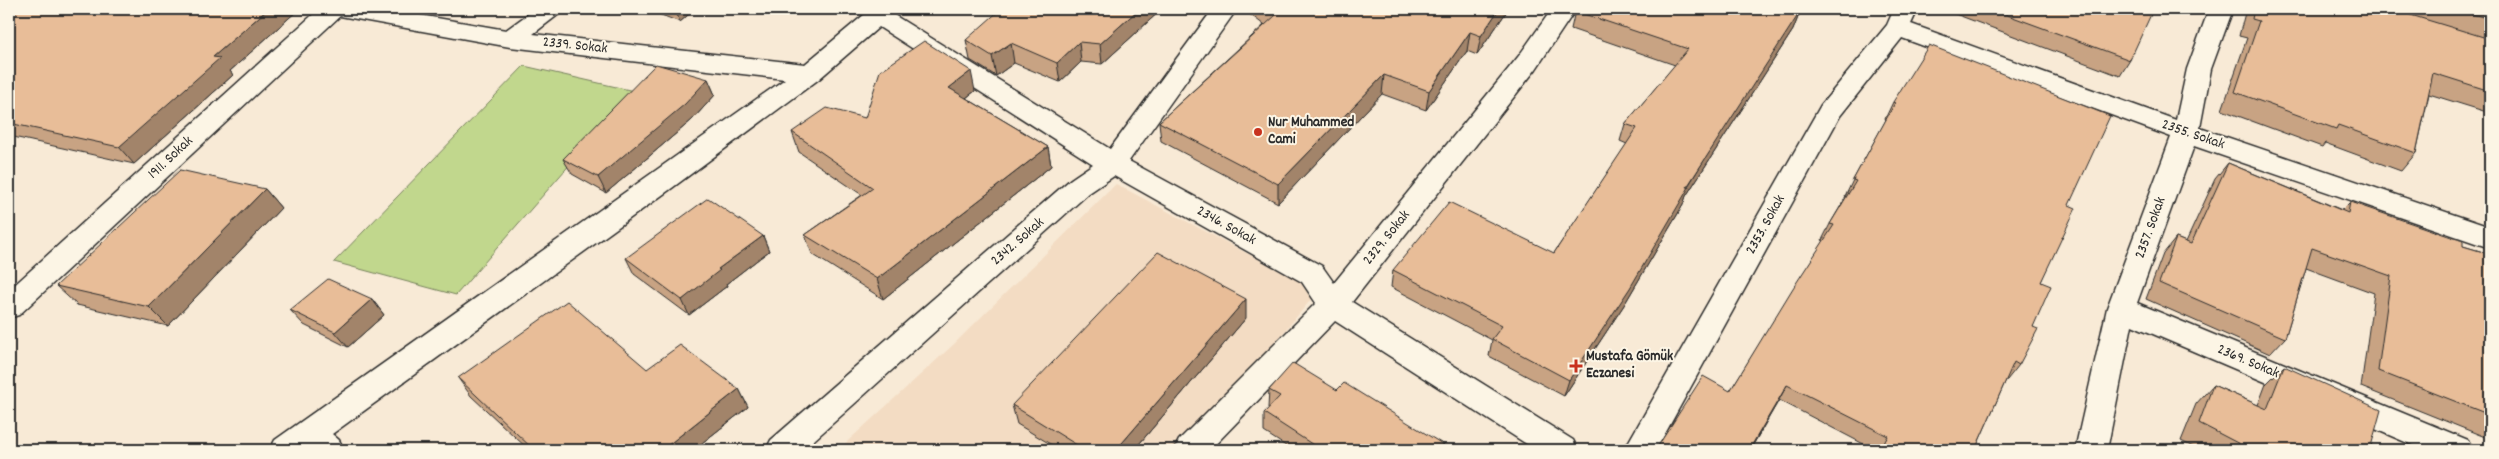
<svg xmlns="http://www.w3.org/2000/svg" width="2499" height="459" font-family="Dekko,sans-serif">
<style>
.built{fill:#f3dcc3}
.green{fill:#c1d78d;stroke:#76815c}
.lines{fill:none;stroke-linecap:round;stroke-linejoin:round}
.street-casing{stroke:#2b2b2b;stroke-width:3}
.street{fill:#fcf5e5;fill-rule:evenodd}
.wall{fill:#c8a383;stroke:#2b2b2b}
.shaded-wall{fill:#a2846a;stroke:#2b2b2b}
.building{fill:#e8bd98;stroke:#2b2b2b}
.poi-dot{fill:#c8321e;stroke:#fcf5e5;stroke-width:2}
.labels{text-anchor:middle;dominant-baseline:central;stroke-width:4;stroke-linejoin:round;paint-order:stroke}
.street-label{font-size:15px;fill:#2b2b2b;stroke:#fcf5e5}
.poi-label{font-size:15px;font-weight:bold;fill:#2b2b2b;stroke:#fcf5e5;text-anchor:start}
</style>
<rect width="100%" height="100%" fill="#f8ead6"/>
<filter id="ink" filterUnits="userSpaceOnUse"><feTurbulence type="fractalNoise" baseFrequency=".02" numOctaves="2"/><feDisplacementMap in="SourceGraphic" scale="10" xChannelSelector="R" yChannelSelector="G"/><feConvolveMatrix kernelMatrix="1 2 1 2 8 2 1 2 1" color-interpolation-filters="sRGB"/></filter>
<g filter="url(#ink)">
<!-- built -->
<path class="built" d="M 1116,184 L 1318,291 L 1186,450 L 838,450 L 953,345 Z"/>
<!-- green -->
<path class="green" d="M 524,66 L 634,91 L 456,295 L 334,262 Z"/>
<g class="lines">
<!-- street casing -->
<g class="street-casing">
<g id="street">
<path d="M 319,9 L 385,9 L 506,30 L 535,9 L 563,9 L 559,14 L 533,34 L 805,64 L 871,9 L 898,9 L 894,15 L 1110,149 L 1213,9 L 1237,9 L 1129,161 L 1322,266 L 1334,283 L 1518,57 L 1552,9 L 1576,9 L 1536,69 L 1352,302 L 1573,440 L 1578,450 L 1536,450 L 1335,321 L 1210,450 L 1174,450 L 1179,440 L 1316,303 L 1302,282 L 1114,176 L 1089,193 L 803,450 L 766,450 L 771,440 L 1071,179 L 1093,164 L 879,27 L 819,79 L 672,188 L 332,434 L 339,440 L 344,450 L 270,450 L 275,440 L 785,79 L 510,47 L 340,16 L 19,315 L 9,318 L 9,290 Z"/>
<path d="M 1894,9 L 1918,9 L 1911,24 L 2176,120 L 2187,69 L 2209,9 L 2233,9 L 2211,69 L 2200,128 L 2490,227 L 2490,248 L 2194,146 L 2137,303 L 2468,440 L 2473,450 L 2424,450 L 2132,325 L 2107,450 L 2075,450 L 2107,308 L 2171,137 L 1902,38 L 1840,116 L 1656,450 L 1624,450 L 1821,105 L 1887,25 Z"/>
</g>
</g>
<!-- street -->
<use href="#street" class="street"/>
</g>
<!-- wall -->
<g class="wall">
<path d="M 20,9 L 299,9 L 230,71 L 233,75 L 134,164 L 9,136 L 9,18 Z"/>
<path d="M 645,9 L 695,9 L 680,22 Z"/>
<path d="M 1071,9 L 1162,9 L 1102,64 L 1081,62 L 1060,82 L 1014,63 L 996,76 L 970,60 L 966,40 L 1068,12 Z"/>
<path d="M 1243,9 L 1507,9 L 1507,11 L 1477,55 L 1467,51 L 1426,110 L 1382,94 L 1278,203 L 1161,141 L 1159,122 L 1264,25 Z"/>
<path d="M 1576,9 L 1798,9 L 1797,11 L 1800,12 L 1793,30 L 1686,196 L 1683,205 L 1624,305 L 1564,396 L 1489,356 L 1492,340 L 1391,287 L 1393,270 L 1554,253 L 1627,144 L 1620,141 L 1625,124 L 1675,65 L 1571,29 L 1575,11 Z"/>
<path d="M 1942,9 L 2149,9 L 2130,60 L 2120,76 Z"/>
<path d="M 2246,9 L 2490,9 L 2490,113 L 2429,94 L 2416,153 L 2401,171 L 2325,143 L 2322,147 L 2222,110 L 2247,38 L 2239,36 Z"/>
<path d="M 708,79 L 715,95 L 692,120 L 606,193 L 572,174 L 563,159 Z"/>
<path d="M 975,91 L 966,98 L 1048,147 L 1051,166 L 883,299 L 812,254 L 805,235 L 862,195 L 799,152 L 792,132 L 865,118 Z"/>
<path d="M 1893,102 L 2069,205 L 2041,282 L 2033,327 L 2019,365 L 2007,380 L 2006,380 L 1975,450 L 1875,450 L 1779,400 L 1750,450 L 1655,450 L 1656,449 L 1730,391 L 1824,241 L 1822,240 L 1830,224 L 1846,197 L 1845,197 L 1853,180 L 1886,120 L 1885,119 Z"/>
<path d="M 2228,163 L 2342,210 L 2350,202 L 2463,246 L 2490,254 L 2490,439 L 2361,387 L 2374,293 L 2306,268 L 2285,338 L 2270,354 L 2146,299 L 2163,254 L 2176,238 L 2186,242 L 2215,179 Z"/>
<path d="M 265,189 L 281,208 L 168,326 L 77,305 L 56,286 Z"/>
<path d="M 763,236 L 769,251 L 726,284 L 727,286 L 689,315 L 634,274 L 626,258 Z"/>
<path d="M 372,299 L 384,315 L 348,347 L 304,325 L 290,310 Z"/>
<path d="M 1246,318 L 1134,450 L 1060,450 L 1017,424 L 1012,405 Z"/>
<path d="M 2284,366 L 2370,450 L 2199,450 L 2181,441 L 2196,404 L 2213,385 L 2258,405 L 2266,384 Z"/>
<path d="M 647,369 L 739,389 L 748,407 L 693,450 L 529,450 L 471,396 L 458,378 Z"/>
<path d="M 1269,390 L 1337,390 L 1444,445 L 1443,450 L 1292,450 L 1264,432 L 1264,413 L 1269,408 L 1268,408 Z"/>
</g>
<!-- shaded-wall -->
<g class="shaded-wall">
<path d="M 268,9 L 299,9 L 230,71 L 233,75 L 134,164 L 119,147 L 213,57 Z"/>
<path d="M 675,9 L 695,9 L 680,22 Z"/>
<path d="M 1139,9 L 1162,9 L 1102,64 L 1100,44 Z"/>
<path d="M 1499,9 L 1507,9 L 1507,11 L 1477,55 L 1481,36 Z"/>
<path d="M 1797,9 L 1798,9 L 1790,26 L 1800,12 L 1793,30 L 1686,196 L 1683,205 L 1624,305 L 1564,396 L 1569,380 Z"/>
<path d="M 1470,32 L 1467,51 L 1426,110 L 1429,91 Z"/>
<path d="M 1079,42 L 1081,62 L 1060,82 L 1057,63 Z"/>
<path d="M 1011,43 L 1014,63 L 996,76 L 992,56 Z"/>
<path d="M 971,71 L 975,91 L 954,107 L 949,88 Z"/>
<path d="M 1384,75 L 1382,94 L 1278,203 L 1278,184 Z"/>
<path d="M 708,79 L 715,95 L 692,120 L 606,193 L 598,177 Z"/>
<path d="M 1048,147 L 1051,166 L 883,299 L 877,279 Z"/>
<path d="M 265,189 L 281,208 L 168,326 L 149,307 Z"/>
<path d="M 763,236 L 769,251 L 726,284 L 727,286 L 689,315 L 682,300 L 718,269 Z"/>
<path d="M 372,299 L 384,315 L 348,347 L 335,332 Z"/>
<path d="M 1246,299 L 1246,318 L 1134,450 L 1116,450 Z"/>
<path d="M 1787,385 L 1779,400 L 1750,450 L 1749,450 Z"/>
<path d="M 739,389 L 748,407 L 693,450 L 662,450 Z"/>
</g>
<!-- building -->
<g class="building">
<path d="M 20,9 L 268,9 L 213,57 L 220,58 L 119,147 L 9,123 L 9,18 Z"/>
<path d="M 1001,9 L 1060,9 L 1068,12 L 1071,9 L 1139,9 L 1100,44 L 1079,42 L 1057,63 L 1011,43 L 992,56 L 966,40 Z"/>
<path d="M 1268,9 L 1499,9 L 1481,36 L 1470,32 L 1429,91 L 1384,75 L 1278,184 L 1159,122 L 1276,15 Z"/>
<path d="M 1576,9 L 1797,9 L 1796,11 L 1800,12 L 1687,187 L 1689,187 L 1630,288 L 1569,380 L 1492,339 L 1502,326 L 1393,270 L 1449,202 L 1554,253 L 1637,128 L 1625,124 L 1688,49 L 1575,11 Z"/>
<path d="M 1991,9 L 2149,9 L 2153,10 L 2130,60 Z"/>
<path d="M 2254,9 L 2391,9 L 2490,39 L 2490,91 L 2433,73 L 2416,153 L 2338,125 L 2336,129 L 2235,92 L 2259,21 L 2252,19 Z"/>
<path d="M 2455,9 L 2490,9 L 2490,19 Z"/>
<path d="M 924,41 L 971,71 L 949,88 L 1048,147 L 877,279 L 805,235 L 873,188 L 792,132 L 827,108 L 865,118 L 880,71 Z"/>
<path d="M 1929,45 L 2110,116 L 2069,205 L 2076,208 L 2041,282 L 2051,286 L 2033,327 L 2038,329 L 2019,365 L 2014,362 L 1975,450 L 1880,450 L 1888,436 L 1787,385 L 1749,450 L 1658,450 L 1656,449 L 1703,376 L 1730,391 L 1793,288 L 1834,225 L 1830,224 L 1856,181 L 1853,180 L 1895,103 L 1893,102 Z"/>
<path d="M 656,64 L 708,79 L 685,104 L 598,177 L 563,159 Z"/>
<path d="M 2228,163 L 2348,213 L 2350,202 L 2463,241 L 2463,246 L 2490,254 L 2490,415 L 2378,371 L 2391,276 L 2312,248 L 2285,338 L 2159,283 L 2176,238 L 2191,244 Z"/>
<path d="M 180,170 L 265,189 L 149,307 L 56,286 Z"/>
<path d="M 708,198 L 763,236 L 718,269 L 720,270 L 682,300 L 626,258 Z"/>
<path d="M 1158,252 L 1246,299 L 1116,450 L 1085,450 L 1012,405 Z"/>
<path d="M 328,279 L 372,299 L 335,332 L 290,310 Z"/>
<path d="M 567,301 L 647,369 L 680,345 L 739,389 L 662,450 L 534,450 L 458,378 Z"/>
<path d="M 1293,363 L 1337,390 L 1344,383 L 1444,445 L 1439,450 L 1321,450 L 1264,413 L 1280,396 L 1269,390 Z"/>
<path d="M 2284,366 L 2381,410 L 2370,450 L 2251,450 L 2199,423 L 2213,385 L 2267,409 Z"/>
</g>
</g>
<!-- markers -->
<g class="poi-dot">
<circle cx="1258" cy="132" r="5"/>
<path d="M1573.5 358.5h5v5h5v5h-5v5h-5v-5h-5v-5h5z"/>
</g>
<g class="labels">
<!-- street labels -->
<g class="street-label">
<text transform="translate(575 46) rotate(6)">2339. Sokak</text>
<text transform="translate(2193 135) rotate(19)">2355. Sokak</text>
<text transform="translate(171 158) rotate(-43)">1911. Sokak</text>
<text transform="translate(1766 225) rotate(-61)">2353. Sokak</text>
<text transform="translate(1226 226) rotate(29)">2346. Sokak</text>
<text transform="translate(2151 228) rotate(-70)">2357. Sokak</text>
<text transform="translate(1387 238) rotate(-51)">2329. Sokak</text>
<text transform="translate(1018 242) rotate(-41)">2342. Sokak</text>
<text transform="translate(2248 362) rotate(23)">2369. Sokak</text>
</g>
<!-- poi labels -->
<g class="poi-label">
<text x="1268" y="123">Nur Muhammed<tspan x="1268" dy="17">Cami</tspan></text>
<text x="1586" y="357">Mustafa Gömük<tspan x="1586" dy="17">Eczanesi</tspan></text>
</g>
</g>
<!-- margin -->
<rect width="2499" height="459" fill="none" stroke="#fcf5e5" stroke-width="30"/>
<rect x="15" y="15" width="2469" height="429" fill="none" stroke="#2b2b2b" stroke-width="2" filter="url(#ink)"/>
</svg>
